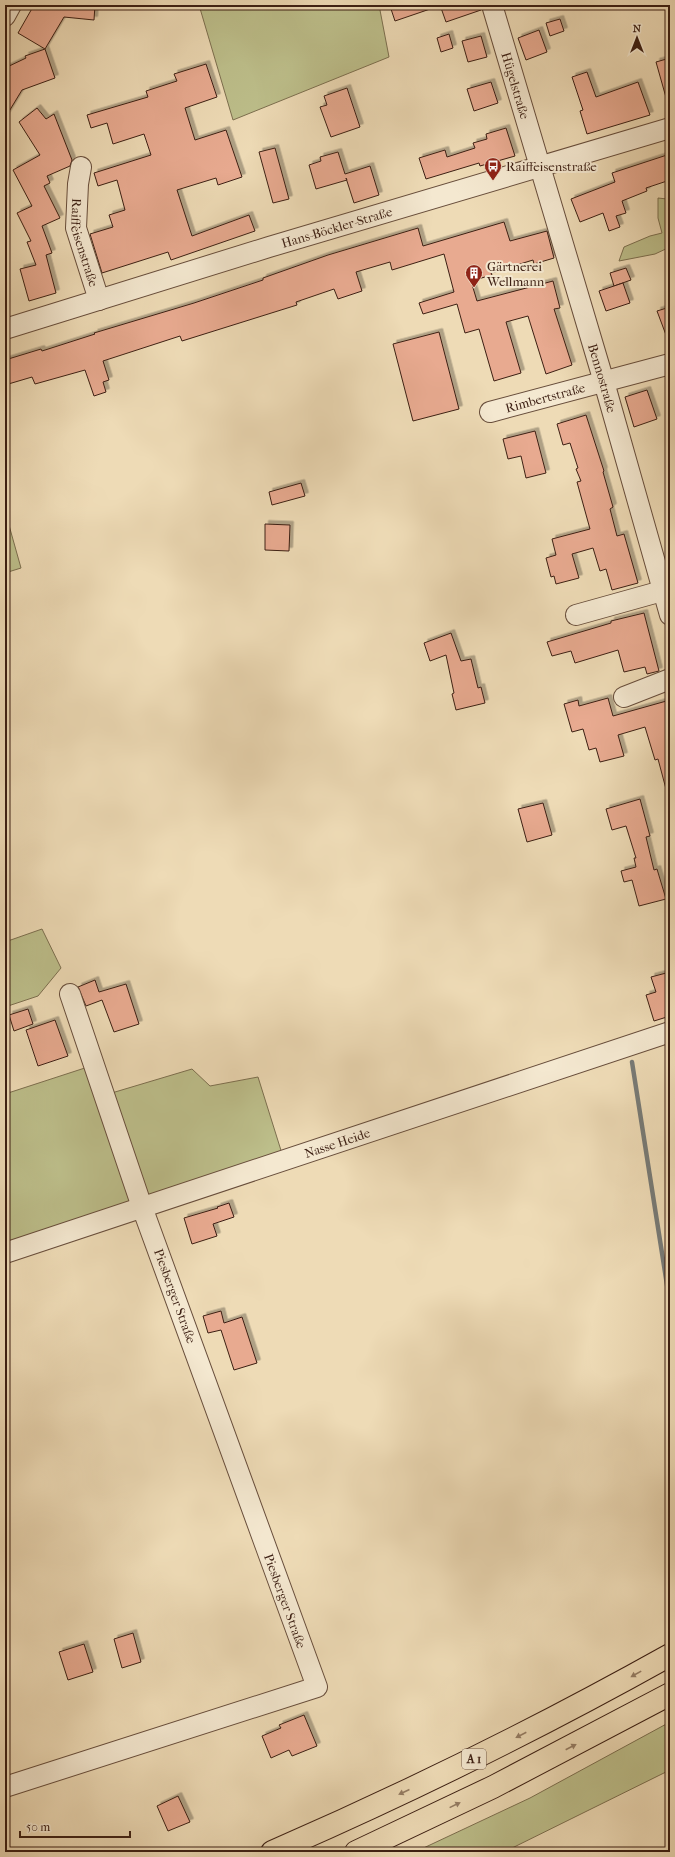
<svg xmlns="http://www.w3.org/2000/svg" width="675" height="1857" font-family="'IM FELL French Canon',serif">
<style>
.green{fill:#bdbf8b;stroke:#7c6f4f}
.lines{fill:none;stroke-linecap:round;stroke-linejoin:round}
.stream{stroke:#787b77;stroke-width:4.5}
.building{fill:#e8aa90;stroke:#3c1f13;filter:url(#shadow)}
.minor-casing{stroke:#684e3c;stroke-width:22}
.highway-casing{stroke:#3c1f13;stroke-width:24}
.minor{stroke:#f4e8d0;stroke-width:20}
.highway{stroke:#eedbb6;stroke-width:22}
.oneway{fill:#957d64}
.labels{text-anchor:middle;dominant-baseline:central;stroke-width:4;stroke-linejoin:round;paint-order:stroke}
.shield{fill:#f4e8d0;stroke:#735b4c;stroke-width:1}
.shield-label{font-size:12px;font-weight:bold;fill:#3c1f13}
.street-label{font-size:13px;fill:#3c1f13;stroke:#f4e8d0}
.poi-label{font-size:13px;fill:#3c1f13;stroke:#f4e8d0;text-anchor:start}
</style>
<defs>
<filter id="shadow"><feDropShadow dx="3.5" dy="-3.5" stdDeviation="0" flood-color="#0004"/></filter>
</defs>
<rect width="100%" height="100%" fill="#eedbb6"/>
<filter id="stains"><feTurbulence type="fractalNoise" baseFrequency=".005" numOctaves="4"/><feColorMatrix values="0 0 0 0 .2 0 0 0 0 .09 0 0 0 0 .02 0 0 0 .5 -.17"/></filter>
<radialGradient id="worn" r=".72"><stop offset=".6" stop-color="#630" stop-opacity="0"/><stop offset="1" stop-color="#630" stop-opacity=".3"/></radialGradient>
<!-- green -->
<g class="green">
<path d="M 199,5 L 379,5 L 389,57 L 233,120 Z"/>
<path d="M 658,198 L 667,199 L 670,203 L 670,247 L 655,254 L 619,261 L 624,247 L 650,236 L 662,233 L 658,218 Z"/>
<path d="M 5,511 L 21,568 L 5,573 Z"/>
<path d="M 42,929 L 61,968 L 38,996 L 5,1007 L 5,942 Z"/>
<path d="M 94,1065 L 105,1095 L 192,1069 L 210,1086 L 258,1077 L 284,1160 L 5,1253 L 5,1094 Z"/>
<path d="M 670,1722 L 670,1770 L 504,1852 L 415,1852 L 530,1798 Z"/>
</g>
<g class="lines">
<!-- stream -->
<path class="stream" d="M 632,1062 L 670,1304"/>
</g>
<!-- building -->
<g class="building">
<path d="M 34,5 L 95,5 L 94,20 L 64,17 L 45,49 L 18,33 Z"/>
<path d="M 403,5 L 436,5 L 436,7 L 395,21 L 391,9 Z"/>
<path d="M 440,5 L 481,5 L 481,10 L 446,22 Z"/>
<path d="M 560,19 L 564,31 L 550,36 L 546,23 Z"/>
<path d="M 539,30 L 547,52 L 526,60 L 518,38 Z"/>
<path d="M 449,34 L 453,48 L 441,52 L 437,38 Z"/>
<path d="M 481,36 L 487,57 L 468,62 L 462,41 Z"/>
<path d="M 45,49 L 55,78 L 22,90 L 5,118 L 5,68 L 26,58 L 25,56 Z"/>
<path d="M 670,58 L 670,100 L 667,101 L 656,62 Z"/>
<path d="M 206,64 L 217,97 L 185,108 L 195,140 L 226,130 L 242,177 L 218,185 L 216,178 L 177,190 L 192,236 L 249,215 L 255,231 L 171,260 L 168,252 L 102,273 L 90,234 L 113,227 L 109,215 L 125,210 L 117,180 L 98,186 L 94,173 L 151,155 L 144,134 L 113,144 L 107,123 L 91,128 L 87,115 L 148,97 L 146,91 L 177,81 L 174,74 Z"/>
<path d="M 587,72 L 596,97 L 638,82 L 650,115 L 587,134 L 580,111 L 583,110 L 572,77 Z"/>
<path d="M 491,82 L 498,103 L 474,111 L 467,89 Z"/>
<path d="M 347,88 L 360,127 L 331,137 L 320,107 L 327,105 L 324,96 Z"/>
<path d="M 37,108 L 46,119 L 54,114 L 72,160 L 70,166 L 47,176 L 50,183 L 44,186 L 60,218 L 42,226 L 52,253 L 46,255 L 56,293 L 29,301 L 20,269 L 36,265 L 27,242 L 31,241 L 17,213 L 32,206 L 13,170 L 40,155 L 19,122 Z"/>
<path d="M 506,128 L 515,156 L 480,166 L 479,163 L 426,179 L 419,158 L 445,150 L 447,157 L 475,148 L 473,143 L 487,139 L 486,134 Z"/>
<path d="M 275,148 L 289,199 L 273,203 L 259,152 Z"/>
<path d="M 338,152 L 345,174 L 370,166 L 379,195 L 354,203 L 346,178 L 347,180 L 316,189 L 309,165 L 321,161 L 320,157 Z"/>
<path d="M 670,154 L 670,180 L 646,188 L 647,191 L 622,201 L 626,213 L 616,216 L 620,227 L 609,231 L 603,213 L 580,222 L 571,199 L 615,182 L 612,173 Z"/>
<path d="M 504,222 L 510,241 L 547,231 L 554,258 L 534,264 L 533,260 L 491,273 L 492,275 L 471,281 L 477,301 L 553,281 L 560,308 L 554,309 L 572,365 L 546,374 L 528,316 L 506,322 L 521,373 L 494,381 L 479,329 L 465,333 L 457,304 L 423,314 L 419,303 L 454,292 L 444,254 L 392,270 L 390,262 L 356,272 L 362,291 L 338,299 L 334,289 L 296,302 L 297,305 L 182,341 L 180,336 L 103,361 L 109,380 L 103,382 L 106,392 L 94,396 L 85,370 L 35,384 L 32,377 L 5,385 L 5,360 L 41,349 L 42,351 L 95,334 L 94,333 L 194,303 L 263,280 L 263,278 L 328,255 L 418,228 L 423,246 Z"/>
<path d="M 626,268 L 631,280 L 614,286 L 610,273 Z"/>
<path d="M 623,283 L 630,303 L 606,311 L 599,291 Z"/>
<path d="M 670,307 L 670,343 L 669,343 L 657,311 Z"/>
<path d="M 439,332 L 459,409 L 413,421 L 393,344 Z"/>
<path d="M 647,390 L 657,419 L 634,427 L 625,397 Z"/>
<path d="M 586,415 L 604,471 L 603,472 L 613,507 L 610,509 L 617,536 L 624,534 L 638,583 L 612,590 L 606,569 L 600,571 L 593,548 L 572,554 L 579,578 L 556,584 L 554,576 L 551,577 L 546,558 L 556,555 L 552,539 L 590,529 L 577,482 L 581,481 L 576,469 L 578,468 L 570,443 L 563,445 L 557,424 Z"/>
<path d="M 535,431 L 546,473 L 526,478 L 521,456 L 508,459 L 503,439 Z"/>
<path d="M 301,483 L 305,496 L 272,505 L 269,492 Z"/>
<path d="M 265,524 L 290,525 L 289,551 L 265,550 Z"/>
<path d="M 644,613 L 659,671 L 647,674 L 645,667 L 624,672 L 618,650 L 575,663 L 571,651 L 552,656 L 547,642 L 611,623 L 611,621 Z"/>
<path d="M 451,633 L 461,661 L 471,659 L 478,688 L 481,687 L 485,703 L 456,710 L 452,694 L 454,693 L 446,655 L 430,661 L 424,643 Z"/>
<path d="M 608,698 L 613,716 L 670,700 L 670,789 L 666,789 L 658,759 L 655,760 L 645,727 L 618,735 L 624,756 L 600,762 L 596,748 L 589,750 L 583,729 L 572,732 L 564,704 L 578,700 L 579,706 Z"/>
<path d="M 640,799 L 650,836 L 646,837 L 654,870 L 657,869 L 666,899 L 639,906 L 632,880 L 624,882 L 621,871 L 636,867 L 634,858 L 636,858 L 626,826 L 612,830 L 606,809 Z"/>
<path d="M 543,803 L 552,835 L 527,842 L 518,809 Z"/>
<path d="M 670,972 L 670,1016 L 654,1021 L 646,995 L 656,992 L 651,977 Z"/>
<path d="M 95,980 L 99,992 L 126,984 L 139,1024 L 114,1032 L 102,1000 L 86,1006 L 78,987 Z"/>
<path d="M 28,1009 L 33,1024 L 14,1031 L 9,1015 Z"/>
<path d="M 55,1020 L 68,1056 L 38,1066 L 26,1030 Z"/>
<path d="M 229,1203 L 234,1217 L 213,1224 L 217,1236 L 192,1244 L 184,1218 L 218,1208 L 217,1207 Z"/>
<path d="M 221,1311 L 224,1323 L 242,1317 L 257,1363 L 234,1370 L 221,1330 L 208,1333 L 203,1316 Z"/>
<path d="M 133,1633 L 141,1662 L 122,1668 L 114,1639 Z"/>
<path d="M 84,1644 L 93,1672 L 68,1680 L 59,1652 Z"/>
<path d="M 304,1715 L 317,1746 L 292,1756 L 289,1750 L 271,1758 L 262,1736 L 281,1728 L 279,1725 Z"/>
<path d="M 178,1796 L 190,1822 L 168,1831 L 157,1806 Z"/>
</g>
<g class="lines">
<!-- minor casing -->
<g class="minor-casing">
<g id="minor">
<path id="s1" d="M 492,5 L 604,382 L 670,615"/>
<path d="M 5,16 L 11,5"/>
<path id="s2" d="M 81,167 L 78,184 L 76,228 L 99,300"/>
<path id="s3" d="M 5,329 L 269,247 L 670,128"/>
<path id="s4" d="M 490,412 L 670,364"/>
<path d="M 576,615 L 662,591"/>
<path d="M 624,697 L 670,679"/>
<path id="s5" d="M 5,1253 L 670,1032"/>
<path d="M 5,1787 L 317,1687 L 142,1207 L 70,994"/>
</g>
</g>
<!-- highway casing -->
<g class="highway-casing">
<g id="highway">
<path d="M 272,1852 C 408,1793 541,1727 670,1655"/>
<path d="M 356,1852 L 493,1787 L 670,1694"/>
</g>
</g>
<!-- minor -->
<use href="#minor" class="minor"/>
<!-- highway -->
<use href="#highway" class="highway"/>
</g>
<!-- one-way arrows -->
<defs><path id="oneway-solid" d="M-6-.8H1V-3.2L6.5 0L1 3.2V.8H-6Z"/></defs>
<g class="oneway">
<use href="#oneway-solid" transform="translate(636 1674) rotate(151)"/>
<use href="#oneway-solid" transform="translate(521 1735) rotate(153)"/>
<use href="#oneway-solid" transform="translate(571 1747) rotate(-27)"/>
<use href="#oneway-solid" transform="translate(404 1792) rotate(155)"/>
<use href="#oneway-solid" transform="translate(455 1805) rotate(-26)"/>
</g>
<!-- icons -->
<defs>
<g id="bus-pin" transform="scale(0.9)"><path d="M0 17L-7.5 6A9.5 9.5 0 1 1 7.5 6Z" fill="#8f2418" stroke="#f4e8d0"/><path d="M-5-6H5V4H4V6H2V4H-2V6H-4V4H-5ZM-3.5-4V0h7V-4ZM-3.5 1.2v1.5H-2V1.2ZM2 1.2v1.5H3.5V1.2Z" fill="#fff"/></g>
<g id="building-pin" transform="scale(0.9)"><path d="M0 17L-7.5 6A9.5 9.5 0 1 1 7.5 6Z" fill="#8f2418" stroke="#f4e8d0"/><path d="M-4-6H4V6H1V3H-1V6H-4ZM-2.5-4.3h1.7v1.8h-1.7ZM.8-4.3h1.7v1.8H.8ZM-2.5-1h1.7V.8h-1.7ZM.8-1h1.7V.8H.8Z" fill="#fff"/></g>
</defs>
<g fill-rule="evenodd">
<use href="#bus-pin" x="493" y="166"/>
<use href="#building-pin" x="474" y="273"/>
</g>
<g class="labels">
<!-- shield labels -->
<rect class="shield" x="462" y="1749" width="24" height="20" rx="3"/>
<g class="shield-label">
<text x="474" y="1759">A 1</text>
</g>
<!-- street labels -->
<g class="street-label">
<text stroke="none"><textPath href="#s1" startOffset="84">Hügelstraße</textPath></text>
<text stroke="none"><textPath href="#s3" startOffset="347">Hans-Böckler-Straße</textPath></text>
<text stroke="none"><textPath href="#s2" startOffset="77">Raiffeisenstraße</textPath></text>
<text stroke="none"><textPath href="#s1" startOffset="389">Bennostraße</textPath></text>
<text stroke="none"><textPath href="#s4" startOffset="57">Rimbertstraße</textPath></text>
<text stroke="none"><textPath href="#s5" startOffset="350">Nasse Heide</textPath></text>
<text transform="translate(175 1296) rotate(70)">Piesberger Straße</text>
<text transform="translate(285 1601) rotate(70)">Piesberger Straße</text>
</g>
<!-- poi labels -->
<g class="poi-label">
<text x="506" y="166">Raiffeisenstraße</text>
<text x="487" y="266">Gärtnerei<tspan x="487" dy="15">Wellmann</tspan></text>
</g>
</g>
<!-- margin -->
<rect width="675" height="1857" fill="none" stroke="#eedbb6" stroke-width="20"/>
<rect x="6" y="6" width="663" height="1845" fill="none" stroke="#3c1f13" stroke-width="2"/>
<rect x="10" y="10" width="655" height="1837" fill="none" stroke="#3c1f13"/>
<!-- north arrow -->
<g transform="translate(637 38)" stroke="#f4e8d0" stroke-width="3" paint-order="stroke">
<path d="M0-3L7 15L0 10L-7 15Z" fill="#3c1f13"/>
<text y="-6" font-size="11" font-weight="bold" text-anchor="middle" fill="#3c1f13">N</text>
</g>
<!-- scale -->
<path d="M20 1831v6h110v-6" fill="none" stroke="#3c1f13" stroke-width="2"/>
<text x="26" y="1831" font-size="12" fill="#3c1f13" stroke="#f4e8d0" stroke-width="3" paint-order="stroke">50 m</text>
<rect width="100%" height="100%" filter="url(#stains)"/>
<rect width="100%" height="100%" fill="url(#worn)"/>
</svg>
